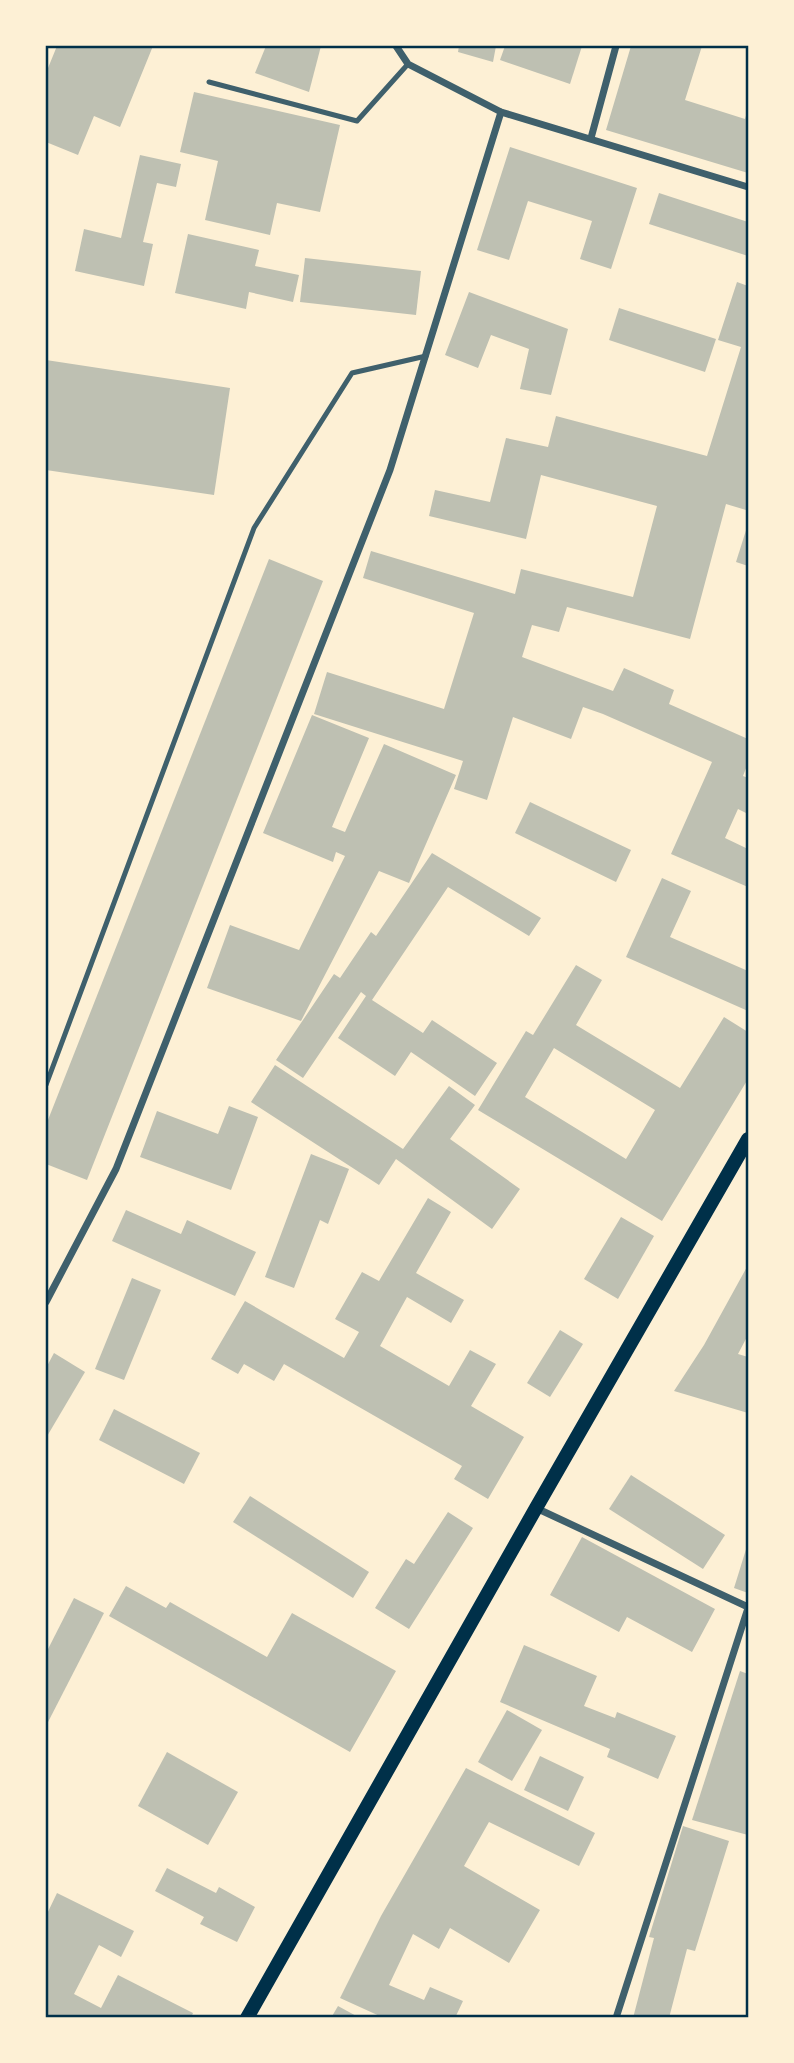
<svg xmlns="http://www.w3.org/2000/svg" width="794" height="2063" font-family="'DejaVu Sans',sans-serif">
<style>
.building{fill:#bec0b2;fill-rule:evenodd}
.lines{fill:none;stroke-linecap:round;stroke-linejoin:round}
.service{stroke:#3f606c;stroke-width:5}
.minor{stroke:#3f606c;stroke-width:7}
.secondary{stroke:#003049;stroke-width:14}
.neatline{fill:none;stroke:#003049;stroke-width:2.5}
</style>
<rect width="100%" height="100%" fill="#fdf0d5"/>
<!-- building -->
<g class="building">
<path d="M 57,46 L 153,46 L 120,127 L 94,116 L 78,155 L 46,142 L 46,67 L 48,68 Z"/>
<path d="M 266,46 L 321,46 L 309,92 L 255,73 Z"/>
<path d="M 459,46 L 496,46 L 493,62 L 458,52 Z"/>
<path d="M 505,46 L 582,46 L 570,84 L 500,60 Z"/>
<path d="M 631,46 L 702,46 L 685,100 L 745,119 L 748,109 L 748,173 L 606,130 Z"/>
<path d="M 194,92 L 340,125 L 320,212 L 277,203 L 270,235 L 205,220 L 218,161 L 180,152 Z"/>
<path d="M 510,147 L 637,188 L 611,269 L 580,259 L 592,221 L 528,201 L 509,260 L 477,250 Z"/>
<path d="M 140,155 L 181,164 L 176,187 L 157,183 L 143,242 L 153,244 L 144,286 L 75,271 L 84,229 L 121,238 Z"/>
<path d="M 659,193 L 748,222 L 748,256 L 649,224 Z"/>
<path d="M 188,234 L 259,250 L 255,266 L 299,275 L 293,302 L 249,292 L 246,309 L 175,293 Z"/>
<path d="M 305,258 L 421,271 L 416,315 L 300,302 Z"/>
<path d="M 737,282 L 748,286 L 748,503 L 746,510 L 726,504 L 690,639 L 567,607 L 559,632 L 532,625 L 522,657 L 613,691 L 624,668 L 674,690 L 669,704 L 748,739 L 748,763 L 743,776 L 748,778 L 748,814 L 738,809 L 725,838 L 748,849 L 748,887 L 671,854 L 712,762 L 603,714 L 583,707 L 571,739 L 513,717 L 487,800 L 454,789 L 463,761 L 314,714 L 327,672 L 444,709 L 474,613 L 363,578 L 371,551 L 515,594 L 521,569 L 633,597 L 657,506 L 541,475 L 526,539 L 429,516 L 435,490 L 490,502 L 506,438 L 548,447 L 556,416 L 707,456 L 741,347 L 718,340 Z"/>
<path d="M 469,292 L 568,329 L 551,395 L 520,389 L 529,349 L 491,335 L 478,368 L 445,355 Z"/>
<path d="M 619,308 L 716,339 L 705,372 L 609,340 Z"/>
<path d="M 46,360 L 230,388 L 214,495 L 46,470 Z"/>
<path d="M 748,524 L 748,566 L 736,562 Z"/>
<path d="M 269,559 L 323,581 L 87,1180 L 46,1164 L 46,1125 Z"/>
<path d="M 312,715 L 369,738 L 332,827 L 345,832 L 384,744 L 456,775 L 409,883 L 379,871 L 301,1021 L 207,988 L 230,925 L 299,950 L 345,856 L 336,852 L 333,862 L 263,833 Z"/>
<path d="M 530,802 L 631,850 L 616,882 L 515,833 Z"/>
<path d="M 432,853 L 541,918 L 529,936 L 448,887 L 372,1000 L 423,1033 L 432,1020 L 497,1063 L 475,1096 L 411,1052 L 395,1076 L 338,1038 L 366,996 L 361,992 L 303,1078 L 276,1060 L 334,974 L 340,978 L 371,932 L 376,936 Z"/>
<path d="M 662,878 L 691,891 L 670,937 L 748,971 L 748,1011 L 626,957 Z"/>
<path d="M 576,965 L 602,980 L 576,1025 L 680,1088 L 724,1017 L 748,1032 L 748,1079 L 662,1221 L 478,1110 L 526,1031 L 533,1035 ZM 554,1048 L 655,1110 L 626,1159 L 525,1097 Z"/>
<path d="M 275,1065 L 403,1149 L 449,1086 L 475,1105 L 450,1139 L 520,1189 L 492,1229 L 396,1159 L 379,1185 L 251,1102 Z"/>
<path d="M 229,1106 L 258,1117 L 231,1190 L 140,1157 L 157,1111 L 218,1134 Z"/>
<path d="M 311,1154 L 349,1169 L 328,1224 L 320,1220 L 294,1288 L 265,1277 Z"/>
<path d="M 428,1198 L 451,1212 L 416,1273 L 464,1300 L 451,1323 L 407,1297 L 380,1346 L 449,1386 L 470,1350 L 496,1364 L 471,1406 L 524,1437 L 488,1499 L 454,1479 L 462,1466 L 284,1364 L 274,1381 L 244,1364 L 238,1374 L 211,1359 L 245,1301 L 344,1358 L 359,1332 L 335,1319 L 362,1272 L 379,1281 Z"/>
<path d="M 126,1210 L 181,1234 L 187,1220 L 256,1252 L 235,1296 L 112,1241 Z"/>
<path d="M 621,1217 L 654,1236 L 618,1299 L 584,1279 Z"/>
<path d="M 748,1265 L 748,1335 L 738,1354 L 748,1357 L 748,1413 L 674,1391 L 704,1345 Z"/>
<path d="M 132,1278 L 161,1290 L 124,1380 L 95,1369 Z"/>
<path d="M 560,1330 L 583,1344 L 550,1397 L 527,1383 Z"/>
<path d="M 54,1353 L 85,1372 L 46,1438 L 46,1368 Z"/>
<path d="M 114,1409 L 200,1453 L 184,1484 L 99,1440 Z"/>
<path d="M 631,1475 L 725,1535 L 703,1569 L 609,1509 Z"/>
<path d="M 250,1496 L 369,1572 L 353,1598 L 233,1522 Z"/>
<path d="M 448,1512 L 473,1528 L 409,1629 L 375,1608 L 406,1559 L 414,1564 Z"/>
<path d="M 582,1537 L 715,1609 L 692,1652 L 627,1617 L 619,1632 L 550,1595 Z"/>
<path d="M 748,1543 L 748,1593 L 734,1588 Z"/>
<path d="M 126,1586 L 166,1608 L 170,1602 L 267,1657 L 292,1613 L 396,1671 L 350,1752 L 109,1616 Z"/>
<path d="M 74,1598 L 104,1613 L 46,1726 L 46,1653 Z"/>
<path d="M 524,1645 L 597,1676 L 584,1706 L 615,1718 L 617,1712 L 676,1736 L 658,1779 L 607,1757 L 610,1749 L 500,1702 Z"/>
<path d="M 740,1671 L 748,1674 L 748,1835 L 692,1820 Z"/>
<path d="M 507,1710 L 542,1730 L 512,1781 L 478,1762 Z"/>
<path d="M 167,1752 L 238,1792 L 208,1845 L 138,1806 Z"/>
<path d="M 540,1756 L 584,1777 L 568,1811 L 524,1790 Z"/>
<path d="M 466,1768 L 595,1833 L 579,1866 L 489,1822 L 464,1866 L 540,1910 L 509,1963 L 450,1928 L 439,1949 L 413,1934 L 389,1985 L 424,2000 L 430,1987 L 463,2001 L 455,2018 L 384,2018 L 340,1998 L 381,1916 Z"/>
<path d="M 683,1826 L 729,1841 L 695,1951 L 687,1949 L 669,2018 L 633,2018 L 654,1938 L 649,1937 Z"/>
<path d="M 167,1868 L 216,1893 L 219,1887 L 255,1907 L 237,1942 L 200,1924 L 204,1917 L 155,1891 Z"/>
<path d="M 57,1893 L 134,1931 L 121,1957 L 99,1945 L 74,1994 L 101,2008 L 118,1975 L 193,2013 L 191,2018 L 46,2018 L 46,1916 Z"/>
<path d="M 338,2006 L 360,2018 L 331,2018 Z"/>
</g>
<g class="lines">
<!-- service -->
<g class="service">
<path d="M 209,82 L 357,121 L 408,64"/>
<path d="M 46,1085 L 254,528 L 352,373 L 426,356"/>
</g>
<!-- minor -->
<g class="minor">
<path d="M 396,46 L 408,64 L 501,112 L 748,187"/>
<path d="M 591,138 L 616,46"/>
<path d="M 46,1302 L 116,1169 L 390,470 L 501,112"/>
<path d="M 536,1508 L 748,1607"/>
<path d="M 616,2018 L 748,1608"/>
</g>
<!-- secondary -->
<path class="secondary" d="M 247,2018 L 536,1508 L 748,1139"/>
</g>
<!-- border -->
<rect width="794" height="2063" fill="none" stroke="#fdf0d5" stroke-width="94"/>
<rect x="47" y="47" width="700" height="1969" class="neatline"/>
</svg>
